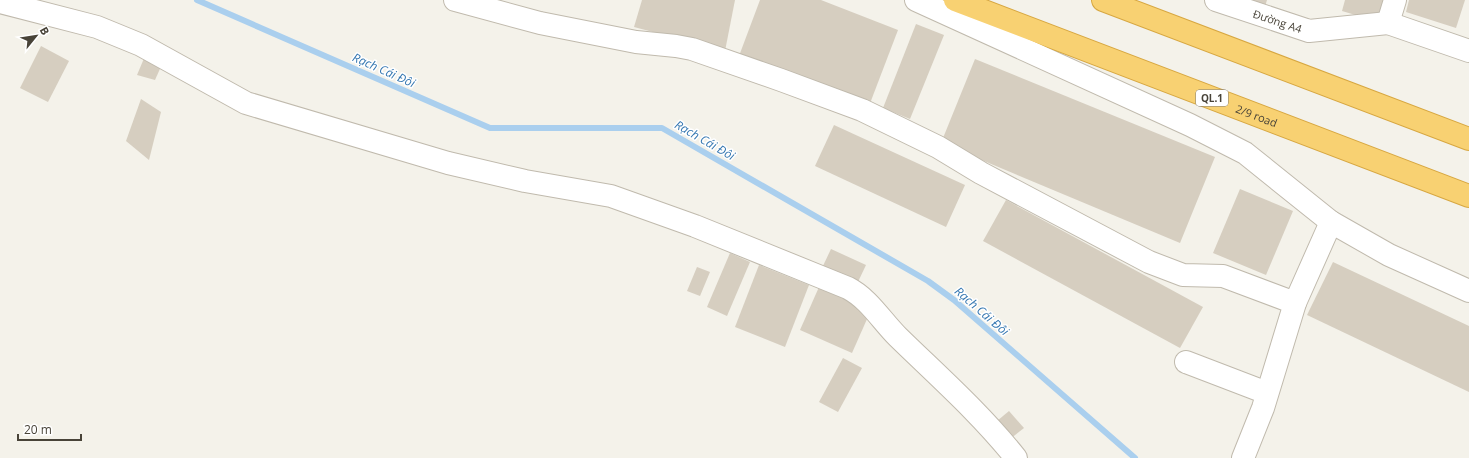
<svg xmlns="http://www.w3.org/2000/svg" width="1469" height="458" font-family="'Open Sans',sans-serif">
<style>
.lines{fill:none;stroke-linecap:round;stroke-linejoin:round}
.stream{stroke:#aacfee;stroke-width:6}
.building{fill:#d6cec0}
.street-casing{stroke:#c0baad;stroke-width:24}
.highway-casing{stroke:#d7a741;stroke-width:24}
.street{stroke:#fff;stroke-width:22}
.highway{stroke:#f8d172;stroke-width:22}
.labels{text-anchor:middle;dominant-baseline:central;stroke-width:3;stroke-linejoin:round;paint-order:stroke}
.shield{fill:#fff;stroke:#7f7b74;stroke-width:1}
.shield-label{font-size:10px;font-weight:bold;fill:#484338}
.street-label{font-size:11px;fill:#484338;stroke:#fff}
.water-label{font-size:12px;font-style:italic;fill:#3577b1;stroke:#fff}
</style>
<rect width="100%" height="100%" fill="#f4f2ea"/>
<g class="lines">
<!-- stream -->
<path class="stream" d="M 197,0 L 490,128 L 662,128 L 928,281 L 954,300 L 1135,458"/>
</g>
<!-- building -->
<g class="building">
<path d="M 642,0 L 735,0 L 725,51 L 634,27 Z"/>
<path d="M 760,0 L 821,0 L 898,30 L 869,106 L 739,56 Z"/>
<path d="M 1236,0 L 1267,0 L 1264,10 Z"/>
<path d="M 1345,0 L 1386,0 L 1379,22 L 1342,11 Z"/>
<path d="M 1409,0 L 1465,0 L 1456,28 L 1406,12 Z"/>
<path d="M 916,24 L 944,35 L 910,119 L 883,108 Z"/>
<path d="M 41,46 L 69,61 L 48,102 L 20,88 Z"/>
<path d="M 145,56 L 163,62 L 155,80 L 137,75 Z"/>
<path d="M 975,59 L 1215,157 L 1180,243 L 941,143 Z"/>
<path d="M 141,99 L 161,112 L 149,160 L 126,141 Z"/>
<path d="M 834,125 L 965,185 L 946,227 L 815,166 Z"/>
<path d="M 1240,189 L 1293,211 L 1266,275 L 1213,253 Z"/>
<path d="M 1006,200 L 1203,307 L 1180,348 L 983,241 Z"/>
<path d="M 831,249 L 866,265 L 857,284 L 822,268 Z"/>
<path d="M 730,253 L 750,262 L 727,316 L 707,307 Z"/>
<path d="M 1333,262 L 1469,326 L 1469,392 L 1307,315 Z"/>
<path d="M 759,265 L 809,285 L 785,347 L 735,327 Z"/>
<path d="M 697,267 L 710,272 L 700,296 L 687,291 Z"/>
<path d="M 819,287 L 871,310 L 852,353 L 800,330 Z"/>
<path d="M 843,358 L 862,368 L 838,412 L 819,402 Z"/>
<path d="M 1009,411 L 1024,428 L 1005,443 L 991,426 Z"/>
</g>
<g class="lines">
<!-- street casing -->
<g class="street-casing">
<g id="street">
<path d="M 455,0 L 540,23 L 636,42 L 676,46 L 692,49 L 781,80 L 862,110 L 938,147 L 981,173 L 1149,262 L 1183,275 L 1223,276 L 1295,303"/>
<path d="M 916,0 L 1190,125 L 1245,153 L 1331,222"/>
<path id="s1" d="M 1216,0 L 1309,31 L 1388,23"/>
<path d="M 1395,0 L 1388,23 L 1469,51"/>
<path d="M 0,2 L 97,27 L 141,45 L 246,103 L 448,163 L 525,181 L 611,196 L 695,226 L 848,288 C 869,299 881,320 898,337 C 939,377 980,413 1016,458"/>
<path d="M 1186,362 L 1267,393"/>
<path d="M 1243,458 L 1263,408 L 1295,303 L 1331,222 L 1389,255 L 1469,291"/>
</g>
</g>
<!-- highway casing -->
<g class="highway-casing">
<g id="highway">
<path id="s2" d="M 955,0 L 1469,196"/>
<path d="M 1103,0 L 1469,139"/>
</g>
</g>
<!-- street -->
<use href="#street" class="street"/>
<!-- highway -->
<use href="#highway" class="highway"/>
</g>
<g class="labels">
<!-- shield labels -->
<rect class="shield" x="1196" y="90" width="32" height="16" rx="3"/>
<g class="shield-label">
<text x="1212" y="98">QL.1</text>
</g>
<!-- street labels -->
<g class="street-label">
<text stroke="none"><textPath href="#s1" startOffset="65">Đường A4</textPath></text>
<text stroke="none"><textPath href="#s2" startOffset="323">2/9 road</textPath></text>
</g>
<!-- water labels -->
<g class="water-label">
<text transform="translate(384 70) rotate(24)">Rạch Cái Đôi</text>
<text transform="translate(705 140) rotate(30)">Rạch Cái Đôi</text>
<text transform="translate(982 311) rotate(41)">Rạch Cái Đôi</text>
</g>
</g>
<!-- north arrow -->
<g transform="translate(36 36) rotate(60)" stroke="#ffffff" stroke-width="3" paint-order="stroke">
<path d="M0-3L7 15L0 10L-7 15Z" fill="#484338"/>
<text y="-6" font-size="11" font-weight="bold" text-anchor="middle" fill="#484338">B</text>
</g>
<!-- scale -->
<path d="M18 434v6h63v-6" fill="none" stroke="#484338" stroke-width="2"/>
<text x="24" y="434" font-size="12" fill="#484338" stroke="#ffffff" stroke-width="3" paint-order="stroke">20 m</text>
</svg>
